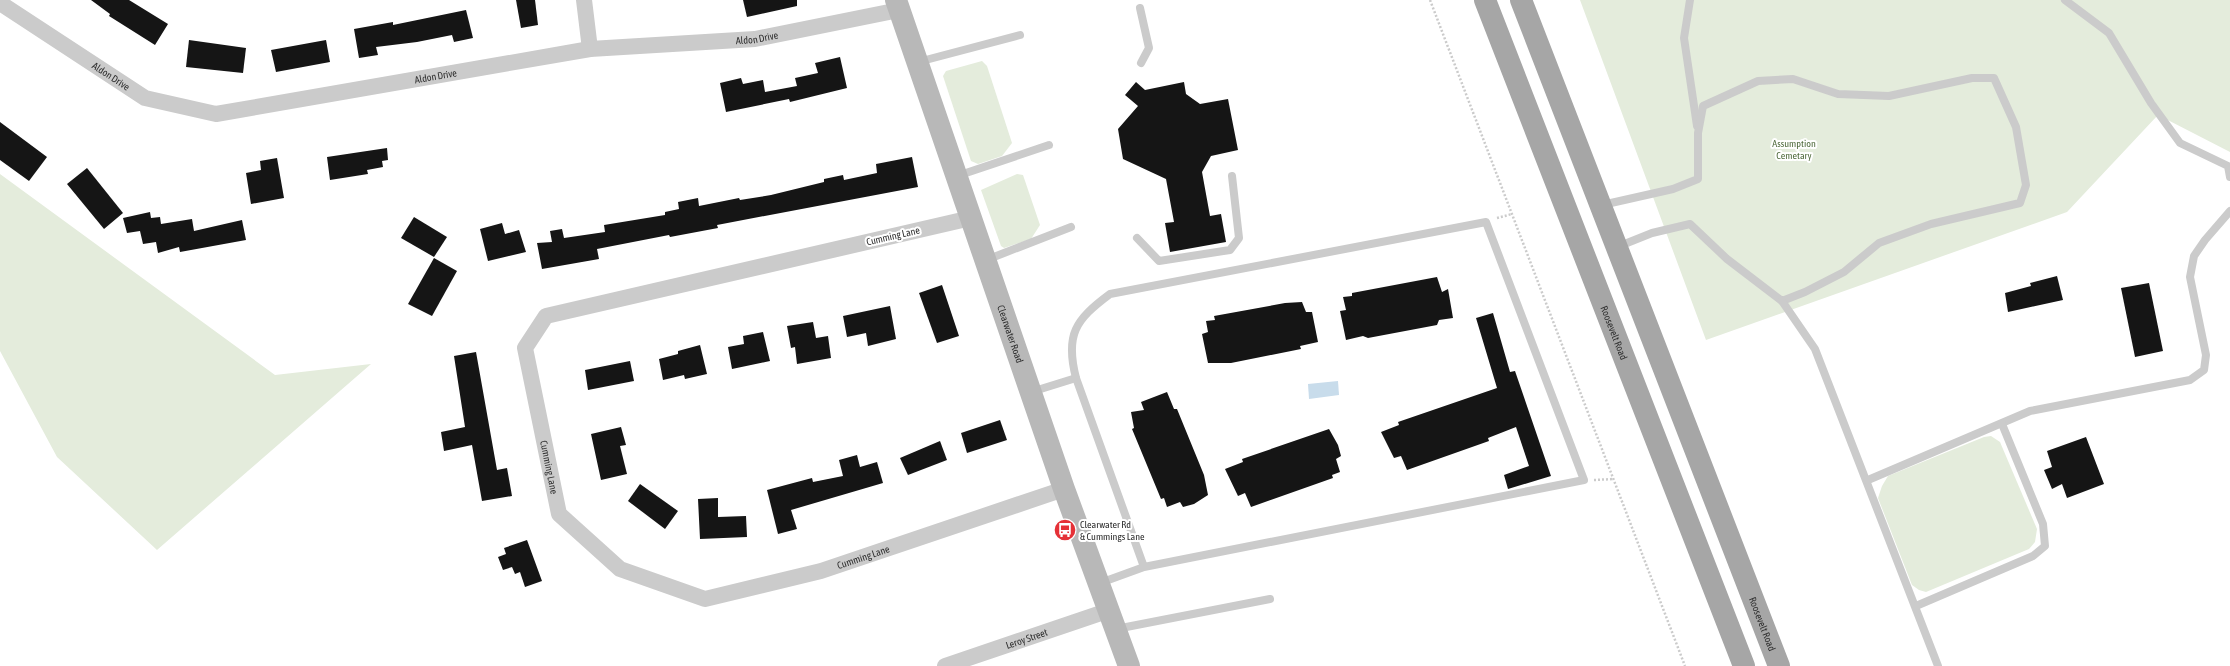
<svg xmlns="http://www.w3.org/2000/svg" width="2230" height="666" font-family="'Asap Condensed',sans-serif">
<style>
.green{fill:#e4ecdc}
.water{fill:#c8dceb}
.building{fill:#151515}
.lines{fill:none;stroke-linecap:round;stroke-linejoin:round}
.path{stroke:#cbcbcb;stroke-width:2.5;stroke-dasharray:2 2;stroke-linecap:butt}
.lane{stroke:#cbcbcb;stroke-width:8}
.street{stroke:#cbcbcb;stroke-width:16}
.secondary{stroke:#b8b8b8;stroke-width:22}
.primary{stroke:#a6a6a6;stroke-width:22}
.labels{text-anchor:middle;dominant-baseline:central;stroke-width:4;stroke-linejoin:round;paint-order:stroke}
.street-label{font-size:10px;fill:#2e2e2e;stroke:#fff}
.park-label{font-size:10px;fill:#4f6a3c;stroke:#fff}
.poi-label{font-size:10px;fill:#2e2e2e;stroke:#fff;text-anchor:start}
</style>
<rect width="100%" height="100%" fill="#fff"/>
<!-- green -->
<g class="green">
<path d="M 1580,0 L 2230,0 L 2230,152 L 2158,115 L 2067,212 L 1706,340 Z"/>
<path d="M 982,61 L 987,66 L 1012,143 L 1002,156 L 978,164 L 971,161 L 943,76 L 946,71 Z"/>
<path d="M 0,174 L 275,375 L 371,364 L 157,550 L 57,457 L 0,351 Z"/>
<path d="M 1017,174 L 1023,175 L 1040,225 L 1031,239 L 1004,248 L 1001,246 L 981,190 Z"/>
<path d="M 1991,436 L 2000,442 L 2037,529 L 2035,542 L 2029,549 L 1926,592 L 1919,590 L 1912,585 L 1878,498 L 1882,486 L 1888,476 L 1984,437 Z"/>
</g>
<!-- water -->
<path class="water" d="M 1338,381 L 1339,395 L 1309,399 L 1308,384 Z"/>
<!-- building -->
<g class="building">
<path d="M 91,0 L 129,0 L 168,24 L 155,45 L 109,16 L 110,14 Z"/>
<path d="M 516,0 L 535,0 L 538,25 L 521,28 Z"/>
<path d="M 743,0 L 797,0 L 797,6 L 747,17 Z"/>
<path d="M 466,10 L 473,38 L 454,42 L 452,35 L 417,42 L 376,47 L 378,55 L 359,58 L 354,29 L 393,22 L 393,25 Z"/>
<path d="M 189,40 L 246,48 L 243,73 L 186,67 Z"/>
<path d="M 326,40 L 330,62 L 276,72 L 271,50 Z"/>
<path d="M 840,57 L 847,88 L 790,102 L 789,99 L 726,112 L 720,83 L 741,78 L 743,84 L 763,80 L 765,92 L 797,86 L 795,78 L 818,73 L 815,63 Z"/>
<path d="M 1136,82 L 1145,90 L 1184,82 L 1186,94 L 1200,104 L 1228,99 L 1238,150 L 1211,156 L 1202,172 L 1210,216 L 1221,214 L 1226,242 L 1170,252 L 1165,223 L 1174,222 L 1166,179 L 1123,159 L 1118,129 L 1138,106 L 1125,95 Z"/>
<path d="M 0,122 L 47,157 L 29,181 L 0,160 Z"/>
<path d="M 387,148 L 388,160 L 382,161 L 383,167 L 367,170 L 368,174 L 330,180 L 327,157 Z"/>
<path d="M 912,157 L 918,187 L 717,225 L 718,228 L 670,237 L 669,235 L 597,249 L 599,259 L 542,269 L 537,243 L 552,242 L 550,231 L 562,229 L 564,238 L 605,232 L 604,225 L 665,215 L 665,212 L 679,209 L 678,202 L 698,198 L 699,206 L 739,198 L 740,200 L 771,195 L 824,182 L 824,179 L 843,175 L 844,180 L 877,173 L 876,164 Z"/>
<path d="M 277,158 L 284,198 L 251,204 L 246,173 L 261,170 L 260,161 Z"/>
<path d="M 87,168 L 123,213 L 104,229 L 67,184 Z"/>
<path d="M 150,212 L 151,218 L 160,217 L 161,224 L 192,219 L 194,231 L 242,220 L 246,240 L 180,252 L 179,247 L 158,253 L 156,242 L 143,244 L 140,231 L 127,233 L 123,218 Z"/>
<path d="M 414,217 L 447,237 L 434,257 L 401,238 Z"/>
<path d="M 502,223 L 505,234 L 519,230 L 526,252 L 488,261 L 480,229 Z"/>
<path d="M 434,258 L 457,271 L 432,316 L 408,304 Z"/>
<path d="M 2057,276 L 2063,300 L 2008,312 L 2005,293 L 2031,286 L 2030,283 Z"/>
<path d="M 1437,277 L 1442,292 L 1448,289 L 1453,318 L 1439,320 L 1437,325 L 1368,338 L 1363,336 L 1346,340 L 1340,311 L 1346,310 L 1343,297 L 1352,296 L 1352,293 Z"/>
<path d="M 2149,283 L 2163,351 L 2135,357 L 2121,288 Z"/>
<path d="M 942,285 L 959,336 L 937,343 L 919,293 Z"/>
<path d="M 1302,302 L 1306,312 L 1312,312 L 1318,342 L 1300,346 L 1301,349 L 1231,363 L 1208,363 L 1202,334 L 1208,332 L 1206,321 L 1215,320 L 1214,316 L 1285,303 Z"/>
<path d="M 890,306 L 896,339 L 868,346 L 866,333 L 847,337 L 843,316 Z"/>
<path d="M 1493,313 L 1510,372 L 1515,371 L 1551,476 L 1508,489 L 1504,475 L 1529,466 L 1516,427 L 1488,438 L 1489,441 L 1407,470 L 1401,456 L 1394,458 L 1381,432 L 1399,425 L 1398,422 L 1497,388 L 1476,318 Z"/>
<path d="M 813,322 L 816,338 L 828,336 L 831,358 L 797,364 L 795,347 L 791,348 L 787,326 Z"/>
<path d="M 763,332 L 770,361 L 732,369 L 728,347 L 744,344 L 743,336 Z"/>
<path d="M 700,345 L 707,374 L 685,379 L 684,375 L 663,380 L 659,359 L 678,354 L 678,351 Z"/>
<path d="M 476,352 L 497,470 L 507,468 L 512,496 L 482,501 L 472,445 L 444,451 L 441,432 L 465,427 L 454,356 Z"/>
<path d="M 630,361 L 634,381 L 588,390 L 585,370 Z"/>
<path d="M 1167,392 L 1174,409 L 1177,409 L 1204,475 L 1208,495 L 1194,504 L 1183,507 L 1180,502 L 1167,507 L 1164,498 L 1161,499 L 1132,429 L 1134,428 L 1131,412 L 1144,410 L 1141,402 Z"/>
<path d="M 1000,420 L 1007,440 L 967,453 L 961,433 Z"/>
<path d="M 621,427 L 626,445 L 620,446 L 627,474 L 601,480 L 591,434 Z"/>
<path d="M 1329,429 L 1338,445 L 1341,456 L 1336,459 L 1340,472 L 1332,475 L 1333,478 L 1251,507 L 1245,493 L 1238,496 L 1225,469 L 1243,462 L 1242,459 Z"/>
<path d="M 2086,437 L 2104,484 L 2067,498 L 2062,484 L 2052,489 L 2044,470 L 2052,467 L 2047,451 Z"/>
<path d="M 940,441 L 947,460 L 908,475 L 900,458 Z"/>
<path d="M 857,455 L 860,467 L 877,462 L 883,483 L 791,510 L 797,529 L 778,534 L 767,490 L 812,478 L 813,482 L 843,476 L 839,460 Z"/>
<path d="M 640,484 L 678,511 L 665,529 L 628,501 Z"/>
<path d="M 718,498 L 718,517 L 746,516 L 747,537 L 700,539 L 698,499 Z"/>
<path d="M 527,540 L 542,581 L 525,587 L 520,572 L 515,574 L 512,567 L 503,570 L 498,557 L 506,554 L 504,548 Z"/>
</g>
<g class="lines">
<!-- path -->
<g class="path">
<path d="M 1430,0 L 1685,666"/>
<path d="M 1497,218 L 1512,214"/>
<path d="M 1594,480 L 1614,479"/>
</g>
<!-- lane -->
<g class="lane">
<path d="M 1690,0 L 1684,38 L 1697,126"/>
<path d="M 2065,0 L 2109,33 L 2151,103 L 2180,143 L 2228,166 L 2230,177"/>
<path d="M 1140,8 L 1149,48 L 1141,63"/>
<path d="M 918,62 L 1020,35"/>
<path d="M 957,176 L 1049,145"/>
<path d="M 1602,205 L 1673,189 L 1698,179 L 1698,133 L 1703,106 L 1758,81 L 1793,79 L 1838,94 L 1889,96 L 1972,78 L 1994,78 L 2016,127 L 2026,185 L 2020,203 L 1931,224 L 1879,243 L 1844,272 L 1805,292 L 1782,301 L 1727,259 L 1690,224 L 1652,233 L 1617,247"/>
<path d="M 1137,238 L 1159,261 L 1230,250 L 1239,238 L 1232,176"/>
<path d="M 986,260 L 1071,227"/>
<path d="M 1782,301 L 1815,349 L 1938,666"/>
<path d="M 1031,392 L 1076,378"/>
<path d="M 1868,480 L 2030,411 L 2190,380 L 2204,370 L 2206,355 L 2190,277 L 2194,256 L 2205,240 L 2230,211"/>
<path d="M 1100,583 L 1144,567 L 1584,480 L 1486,222 L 1110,294 C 1075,320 1065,335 1076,378 L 1144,567"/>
<path d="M 1916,606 L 2033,556 L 2045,546 L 2043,524 L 2002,424"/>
<path d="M 1116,629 L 1270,599"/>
</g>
<!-- street -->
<g class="street">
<path d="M 584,0 L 590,49"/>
<path id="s1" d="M 0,3 L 145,98 L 216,114 L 590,49 L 755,39 L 899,10"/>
<path id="s2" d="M 971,218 L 546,316 L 525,348 L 559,514 L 620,569 L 705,599 L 821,571 L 1064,489"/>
<path id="s3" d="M 945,666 L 1107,611"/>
</g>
<!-- secondary -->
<path class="secondary" id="s4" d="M 896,0 L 1064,489 L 1129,666"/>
<!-- primary -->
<g class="primary">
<path id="s5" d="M 1485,0 L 1744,666"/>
<path id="s6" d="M 1521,0 L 1779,666"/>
</g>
</g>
<!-- icons -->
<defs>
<g id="bus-disc" transform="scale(1.15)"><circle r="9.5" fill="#e53137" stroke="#fff"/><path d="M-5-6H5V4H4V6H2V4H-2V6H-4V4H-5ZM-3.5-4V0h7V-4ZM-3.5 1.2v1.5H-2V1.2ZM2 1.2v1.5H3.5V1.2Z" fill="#fff"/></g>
</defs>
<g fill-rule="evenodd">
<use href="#bus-disc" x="1065" y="530"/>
</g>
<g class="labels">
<!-- street labels -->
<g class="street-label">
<text stroke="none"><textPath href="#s1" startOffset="793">Aldon Drive</textPath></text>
<text stroke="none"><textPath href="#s1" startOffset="133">Aldon Drive</textPath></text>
<text stroke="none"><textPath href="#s1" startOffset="469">Aldon Drive</textPath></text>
<text transform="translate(893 236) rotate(-13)">Cumming Lane</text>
<text stroke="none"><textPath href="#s5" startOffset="357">Roosevelt Road</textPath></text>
<text stroke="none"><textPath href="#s4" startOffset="353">Clearwater Road</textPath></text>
<text stroke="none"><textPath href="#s2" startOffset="596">Cumming Lane</textPath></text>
<text stroke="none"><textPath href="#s2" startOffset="980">Cumming Lane</textPath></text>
<text stroke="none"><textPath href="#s6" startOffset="669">Roosevelt Road</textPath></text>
<text stroke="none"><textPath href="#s3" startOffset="86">Leroy Street</textPath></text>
</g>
<!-- park labels -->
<g class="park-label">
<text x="1794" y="143">Assumption<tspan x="1794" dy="12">Cemetary</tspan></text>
</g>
<!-- poi labels -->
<g class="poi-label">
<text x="1080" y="524">Clearwater Rd<tspan x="1080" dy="12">&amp; Cummings Lane</tspan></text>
</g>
</g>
</svg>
